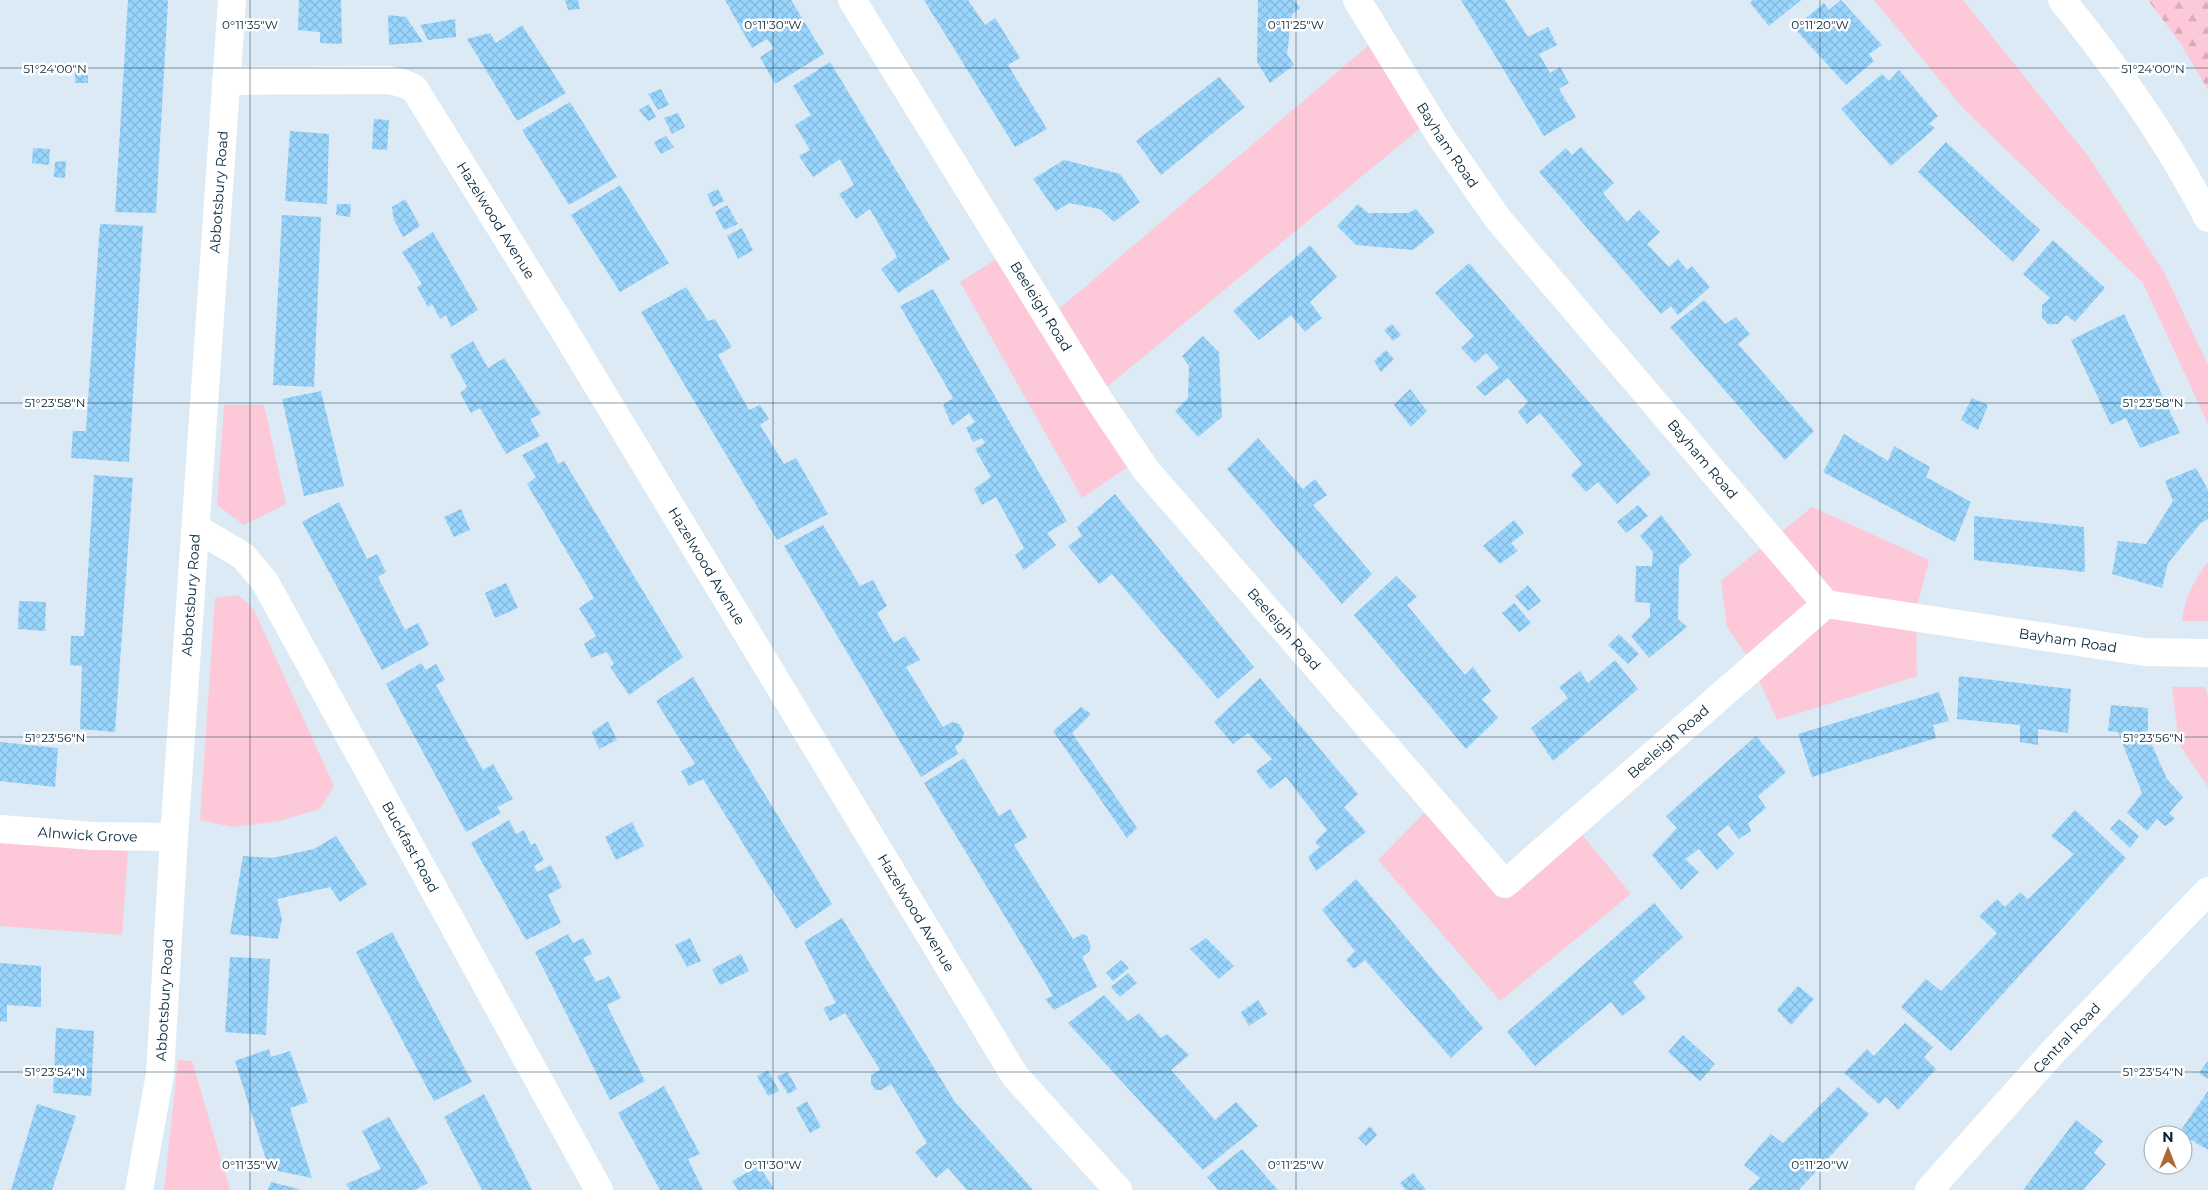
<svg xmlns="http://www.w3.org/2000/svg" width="2208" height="1190" font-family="Montserrat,sans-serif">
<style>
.green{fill:#fdc9d8}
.forest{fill:url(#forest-firs)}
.building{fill:url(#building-cross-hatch)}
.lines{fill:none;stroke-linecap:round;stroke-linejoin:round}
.minor{stroke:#fff;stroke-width:28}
.tertiary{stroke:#fff;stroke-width:28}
.primary{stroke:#fff;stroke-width:28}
.trunk{stroke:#fff;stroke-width:28}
.ticks{fill:none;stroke:#052639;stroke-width:1;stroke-opacity:0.45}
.labels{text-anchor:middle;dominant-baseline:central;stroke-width:5;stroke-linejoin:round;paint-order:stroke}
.street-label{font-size:14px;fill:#052639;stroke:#fff}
.ticks-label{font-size:12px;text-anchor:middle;fill:#052639;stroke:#fff;stroke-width:5;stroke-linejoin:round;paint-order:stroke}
</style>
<defs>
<pattern id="forest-firs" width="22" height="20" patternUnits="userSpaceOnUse" patternTransform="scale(1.25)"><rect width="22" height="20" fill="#fdc9d8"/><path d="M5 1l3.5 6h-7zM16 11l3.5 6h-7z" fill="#d7acba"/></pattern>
<pattern id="building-cross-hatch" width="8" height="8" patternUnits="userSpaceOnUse" patternTransform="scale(1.25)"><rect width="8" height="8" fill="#9ad5fd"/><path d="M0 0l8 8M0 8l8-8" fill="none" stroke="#83b7da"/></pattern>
</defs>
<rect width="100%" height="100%" fill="#dbeaf4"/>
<!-- green -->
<g class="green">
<path d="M 1874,0 L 1963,0 L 2088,156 L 2164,272 L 2208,365 L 2208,424 L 2143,283 L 1962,107 Z"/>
<path d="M 1375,40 L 1423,126 L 1102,391 L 1053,314 Z"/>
<path d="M 1003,255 L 1135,462 L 1082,498 L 960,282 Z"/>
<path d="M 224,405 L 264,405 L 286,504 L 244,525 L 217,505 Z"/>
<path d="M 1812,507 L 1929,560 L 1916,610 L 1917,676 L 1777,720 L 1750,660 L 1727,627 L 1721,581 Z"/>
<path d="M 2208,562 L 2208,621 L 2182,621 C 2184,599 2194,580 2208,562 Z"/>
<path d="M 239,595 L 254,610 L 334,786 L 320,809 L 279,821 L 232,827 L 200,820 L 215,598 Z"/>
<path d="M 2172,687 L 2205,687 L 2208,696 L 2208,787 L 2179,744 Z"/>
<path d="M 1429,808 L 1503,892 L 1579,831 L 1631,894 L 1500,1001 L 1378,860 Z"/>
<path d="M 0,838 L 97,843 L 128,852 L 122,935 L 0,926 Z"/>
<path d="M 178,1060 L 192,1061 L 230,1190 L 164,1190 Z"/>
</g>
<!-- forest -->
<path class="forest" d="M 2148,0 L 2208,0 L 2208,90 L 2181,44 Z"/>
<!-- building -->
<g class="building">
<path d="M 128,0 L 168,0 L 156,213 L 115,212 Z"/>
<path d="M 299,0 L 341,0 L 342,44 L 320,43 L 320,32 L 298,30 Z"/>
<path d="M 565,0 L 578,0 L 580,9 L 568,10 Z"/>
<path d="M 725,0 L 791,0 L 824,54 L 775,84 L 760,57 L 774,48 L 767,39 L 752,48 Z"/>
<path d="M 924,0 L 968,0 L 985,25 L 995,18 L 1020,58 L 1008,65 L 1047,129 L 1015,147 Z"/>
<path d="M 1258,0 L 1294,0 L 1300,8 L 1292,14 L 1287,54 L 1294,65 L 1270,83 L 1257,62 Z"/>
<path d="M 1461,0 L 1505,0 L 1528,37 L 1548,27 L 1557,45 L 1539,54 L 1550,73 L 1560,67 L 1569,83 L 1559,89 L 1576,117 L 1544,136 Z"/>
<path d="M 1753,0 L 1801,0 L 1769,26 L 1750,3 Z"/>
<path d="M 1841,0 L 1882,45 L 1869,54 L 1874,61 L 1846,85 L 1794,28 L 1824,3 L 1829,10 Z"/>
<path d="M 388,15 L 406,17 L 423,42 L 389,45 Z"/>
<path d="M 455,19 L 456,37 L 428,40 L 420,25 Z"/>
<path d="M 522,25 L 566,93 L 517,121 L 467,39 L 490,33 L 496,43 Z"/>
<path d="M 830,62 L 950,259 L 898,293 L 881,269 L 897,257 L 870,209 L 856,219 L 839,194 L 854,185 L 840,159 L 813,177 L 799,156 L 810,150 L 795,125 L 811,115 L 793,86 Z"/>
<path d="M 1899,70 L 1938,116 L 1929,124 L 1935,128 L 1891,166 L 1841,109 L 1882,74 L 1889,81 Z"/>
<path d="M 75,72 L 88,73 L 88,83 L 75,83 Z"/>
<path d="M 1219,77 L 1245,107 L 1161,175 L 1136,141 Z"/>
<path d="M 661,89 L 669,105 L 658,110 L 648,94 Z"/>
<path d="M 570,102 L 617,177 L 569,205 L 522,130 Z"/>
<path d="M 649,104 L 656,117 L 648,121 L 639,110 Z"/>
<path d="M 678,113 L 685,127 L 672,134 L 664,118 Z"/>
<path d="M 374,119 L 389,120 L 387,150 L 372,149 Z"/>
<path d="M 290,131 L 329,134 L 327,204 L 285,201 Z"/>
<path d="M 666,136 L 674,147 L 661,154 L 654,142 Z"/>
<path d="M 1946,142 L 2040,230 L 2013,262 L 1918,172 Z"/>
<path d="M 1581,147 L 1614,183 L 1603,193 L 1627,222 L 1639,210 L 1660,232 L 1647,244 L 1669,267 L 1678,259 L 1687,270 L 1692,266 L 1710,287 L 1678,315 L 1671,306 L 1661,314 L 1539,172 L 1566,148 L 1572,155 Z"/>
<path d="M 33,148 L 50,149 L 49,165 L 32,163 Z"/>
<path d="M 1064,160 L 1120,174 L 1140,202 L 1114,222 L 1100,209 L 1069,203 L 1056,211 L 1033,179 Z"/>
<path d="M 66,161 L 65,178 L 54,177 L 55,162 Z"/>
<path d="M 620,185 L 669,263 L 620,292 L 571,215 Z"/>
<path d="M 718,189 L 724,201 L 713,207 L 707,194 Z"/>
<path d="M 405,199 L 420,226 L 403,237 L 394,220 L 392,207 Z"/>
<path d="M 337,204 L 351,204 L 350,217 L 336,215 Z"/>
<path d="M 1358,204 L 1368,213 L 1408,213 L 1416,209 L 1435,232 L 1413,250 L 1356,245 L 1337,226 Z"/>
<path d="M 727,205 L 738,224 L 724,230 L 715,212 Z"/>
<path d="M 282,215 L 321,217 L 314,387 L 273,385 Z"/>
<path d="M 100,224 L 143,226 L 129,462 L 71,458 L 73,431 L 86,431 Z"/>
<path d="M 742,228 L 753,250 L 738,259 L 727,236 Z"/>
<path d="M 433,232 L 478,310 L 451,327 L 446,315 L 440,319 L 432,304 L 428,307 L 417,287 L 422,284 L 402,252 Z"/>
<path d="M 2053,240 L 2105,288 L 2075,322 L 2066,315 L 2058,324 L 2048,324 L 2042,318 L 2042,305 L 2050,298 L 2023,274 Z"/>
<path d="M 1310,245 L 1337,277 L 1310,302 L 1322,318 L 1305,332 L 1291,315 L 1259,340 L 1233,311 Z"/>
<path d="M 1469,263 L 1651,474 L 1617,504 L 1598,482 L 1586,492 L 1571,475 L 1582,464 L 1540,413 L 1527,424 L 1518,412 L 1528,402 L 1508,378 L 1485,396 L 1476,387 L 1499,368 L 1486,353 L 1475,363 L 1461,348 L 1474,336 L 1435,293 Z"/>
<path d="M 686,287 L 708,321 L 715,319 L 732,347 L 718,355 L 749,410 L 760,405 L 769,419 L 760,425 L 784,464 L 796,458 L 828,514 L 777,540 L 641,312 Z"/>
<path d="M 933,289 L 1067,521 L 1047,533 L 1056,545 L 1024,570 L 1015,555 L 1024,548 L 996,497 L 982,505 L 974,489 L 991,477 L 975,449 L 985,443 L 982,438 L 973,442 L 966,428 L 975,422 L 969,413 L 952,426 L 943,405 L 953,398 L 900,306 Z"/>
<path d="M 1704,300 L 1725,324 L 1736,317 L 1750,334 L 1738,344 L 1814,431 L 1785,460 L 1670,327 Z"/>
<path d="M 2124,314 L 2180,433 L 2140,448 L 2126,418 L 2111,425 L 2071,340 Z"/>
<path d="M 1392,324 L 1401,335 L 1393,341 L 1384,330 Z"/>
<path d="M 1203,336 L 1219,352 L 1222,417 L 1198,437 L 1175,411 L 1188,398 L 1189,366 L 1182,356 Z"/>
<path d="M 473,341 L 488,368 L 504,358 L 541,414 L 530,419 L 540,436 L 506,454 L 480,408 L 471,413 L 460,393 L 467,387 L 450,355 Z"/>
<path d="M 1386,350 L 1394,359 L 1381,372 L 1374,361 Z"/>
<path d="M 1410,389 L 1427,411 L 1411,427 L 1394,405 Z"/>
<path d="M 321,391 L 344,486 L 304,496 L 282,399 Z"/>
<path d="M 1972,398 L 1988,405 L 1978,430 L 1961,420 Z"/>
<path d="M 1844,434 L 1888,461 L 1894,446 L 1930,467 L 1926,477 L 1971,502 L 1955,542 L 1823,472 Z"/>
<path d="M 1258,438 L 1303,489 L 1315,479 L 1327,495 L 1313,505 L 1372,574 L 1342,604 L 1227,469 Z"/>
<path d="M 547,442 L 558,464 L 564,461 L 683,657 L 629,695 L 610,667 L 614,664 L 607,652 L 591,658 L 584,644 L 596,636 L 579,608 L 594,598 L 527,484 L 536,477 L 522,455 Z"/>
<path d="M 2196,468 L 2208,490 L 2208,519 L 2201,523 L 2168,563 L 2162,588 L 2112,574 L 2118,541 L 2146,544 L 2173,501 L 2165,481 Z"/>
<path d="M 94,475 L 133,478 L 115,732 L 80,729 L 82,666 L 70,665 L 71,636 L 84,636 Z"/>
<path d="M 1115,494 L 1254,667 L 1218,699 L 1112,574 L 1099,584 L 1068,546 L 1082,536 L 1077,527 Z"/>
<path d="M 339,502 L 367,559 L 377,554 L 386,572 L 378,577 L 405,630 L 418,623 L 429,645 L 382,670 L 302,522 Z"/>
<path d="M 1638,505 L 1648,516 L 1626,533 L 1617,522 Z"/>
<path d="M 461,509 L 470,530 L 454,537 L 444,517 Z"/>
<path d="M 1661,515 L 1692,555 L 1679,566 L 1678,619 L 1687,627 L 1649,658 L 1631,636 L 1650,617 L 1650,603 L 1635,602 L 1636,566 L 1652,566 L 1653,552 L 1640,536 Z"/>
<path d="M 1974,516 L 2084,527 L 2085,572 L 1974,560 Z"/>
<path d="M 1514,520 L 1524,533 L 1511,543 L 1518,551 L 1500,564 L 1483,546 Z"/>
<path d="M 823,525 L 860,586 L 873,580 L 887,606 L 877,613 L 894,643 L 905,636 L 920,660 L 906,667 L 943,727 L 952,722 L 959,724 L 964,733 L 961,742 L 955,746 L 958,754 L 921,777 L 784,546 Z"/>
<path d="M 1396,576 L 1417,597 L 1407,605 L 1465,675 L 1473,667 L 1491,691 L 1482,699 L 1498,718 L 1466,749 L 1354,615 Z"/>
<path d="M 506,583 L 518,608 L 495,618 L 485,593 Z"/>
<path d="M 1528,585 L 1541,601 L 1528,611 L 1515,596 Z"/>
<path d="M 19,601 L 46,602 L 45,631 L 18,629 Z"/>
<path d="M 1514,603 L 1531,623 L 1519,632 L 1502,613 Z"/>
<path d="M 1619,634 L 1639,654 L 1628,664 L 1608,645 Z"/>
<path d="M 1615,660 L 1638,689 L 1553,761 L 1531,728 L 1568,698 L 1559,687 L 1580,671 L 1588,683 Z"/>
<path d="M 421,663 L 426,670 L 436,664 L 445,680 L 436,685 L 483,770 L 493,764 L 513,799 L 497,807 L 501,813 L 466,832 L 386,684 Z"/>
<path d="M 1959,676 L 2071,689 L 2068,733 L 2038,729 L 2038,745 L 2020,742 L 2020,725 L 1957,719 Z"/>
<path d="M 693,677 L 832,904 L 796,929 L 703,779 L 689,786 L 681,771 L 695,764 L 656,701 Z"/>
<path d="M 1260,678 L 1358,794 L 1344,807 L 1366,832 L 1316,871 L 1308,857 L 1320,847 L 1315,842 L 1327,830 L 1286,777 L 1270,789 L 1256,771 L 1272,759 L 1248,733 L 1233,744 L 1214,722 Z"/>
<path d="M 1939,692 L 1949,721 L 1933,725 L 1936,738 L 1812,777 L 1798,734 Z"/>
<path d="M 2111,705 L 2148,708 L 2148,736 L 2167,779 L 2183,797 L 2169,813 L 2175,819 L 2165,826 L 2157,819 L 2147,831 L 2127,813 L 2142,793 L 2118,732 L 2108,731 Z"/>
<path d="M 1081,707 L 1091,714 L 1072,733 L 1137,828 L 1127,838 L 1053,731 Z"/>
<path d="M 608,721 L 617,740 L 599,749 L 592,732 Z"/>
<path d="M 1756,736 L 1786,772 L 1758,796 L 1766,808 L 1748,823 L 1751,831 L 1739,839 L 1728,825 L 1717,834 L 1734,854 L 1717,870 L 1699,849 L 1685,859 L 1699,872 L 1681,890 L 1652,855 L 1677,828 L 1666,816 Z"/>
<path d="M 0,742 L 58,748 L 55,787 L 0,781 Z"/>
<path d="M 964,758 L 999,816 L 1010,809 L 1027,837 L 1014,845 L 1073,939 L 1082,934 L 1087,936 L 1091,947 L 1089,952 L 1082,957 L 1097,987 L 1054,1010 L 1045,999 L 1053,996 L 924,783 Z"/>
<path d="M 2075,810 L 2126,858 L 1951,1051 L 1901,1007 L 1926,979 L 1941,991 L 1997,933 L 1979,916 L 1997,899 L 2005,907 L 2020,892 L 2028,899 L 2074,854 L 2051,836 Z"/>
<path d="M 2119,819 L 2139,836 L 2130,848 L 2110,829 Z"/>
<path d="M 509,820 L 516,834 L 524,830 L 531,845 L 535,843 L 544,860 L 534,866 L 537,872 L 551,865 L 562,887 L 548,895 L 561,923 L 526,940 L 471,843 Z"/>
<path d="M 632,822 L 644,846 L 616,860 L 605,837 Z"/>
<path d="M 336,836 L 367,884 L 340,902 L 330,887 L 277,899 L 282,919 L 278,939 L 230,934 L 243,856 L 272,858 L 314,849 Z"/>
<path d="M 1356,879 L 1483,1028 L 1451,1058 L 1365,960 L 1354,969 L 1346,960 L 1355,951 L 1322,910 Z"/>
<path d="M 1654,903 L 1683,937 L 1633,982 L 1646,998 L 1622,1016 L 1611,1002 L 1535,1066 L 1507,1032 Z"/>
<path d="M 842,918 L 955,1102 L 1033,1190 L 967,1190 L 948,1168 L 936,1178 L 915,1152 L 927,1143 L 891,1084 L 881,1090 L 875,1090 L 871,1083 L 871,1075 L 880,1070 L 845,1013 L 830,1021 L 823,1008 L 836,1003 L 804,942 Z"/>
<path d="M 392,932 L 472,1082 L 434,1101 L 356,952 Z"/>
<path d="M 568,934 L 573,943 L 583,938 L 592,954 L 583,958 L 596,982 L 609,976 L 621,998 L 607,1005 L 645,1081 L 610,1100 L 535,952 Z"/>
<path d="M 690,938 L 701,961 L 687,967 L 675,945 Z"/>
<path d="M 1206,938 L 1234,966 L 1219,979 L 1190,949 Z"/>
<path d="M 741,954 L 749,971 L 720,985 L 712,969 Z"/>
<path d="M 230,957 L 270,959 L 266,1035 L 225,1032 Z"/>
<path d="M 1121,960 L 1129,968 L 1113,981 L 1106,973 Z"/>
<path d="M 0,963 L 41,966 L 41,1007 L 7,1005 L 7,1022 L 0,1021 Z"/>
<path d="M 1128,973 L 1137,983 L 1120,997 L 1111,987 Z"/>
<path d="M 1798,986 L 1814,999 L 1791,1025 L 1777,1010 Z"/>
<path d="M 1104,995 L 1128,1021 L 1139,1013 L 1161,1038 L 1167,1034 L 1189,1055 L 1171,1070 L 1215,1120 L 1236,1102 L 1258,1126 L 1203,1170 L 1068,1023 Z"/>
<path d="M 1258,1000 L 1267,1014 L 1249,1026 L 1241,1012 Z"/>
<path d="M 1905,1023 L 1933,1047 L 1924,1057 L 1936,1069 L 1898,1110 L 1886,1097 L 1879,1104 L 1844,1073 L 1867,1049 L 1874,1056 Z"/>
<path d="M 56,1028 L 94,1031 L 91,1096 L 53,1093 Z"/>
<path d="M 1683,1035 L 1715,1064 L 1700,1081 L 1668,1052 Z"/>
<path d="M 269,1049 L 271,1057 L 290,1051 L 308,1102 L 290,1108 L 312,1178 L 269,1169 L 235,1061 Z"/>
<path d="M 2208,1061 L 2208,1079 L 2199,1073 Z"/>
<path d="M 768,1070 L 779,1091 L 768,1096 L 757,1076 Z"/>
<path d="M 788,1072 L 797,1089 L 788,1094 L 777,1076 Z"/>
<path d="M 664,1086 L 700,1154 L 688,1159 L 703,1190 L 660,1190 L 618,1113 Z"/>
<path d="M 1838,1087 L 1869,1114 L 1799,1190 L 1748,1190 L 1760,1178 L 1744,1165 L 1759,1147 L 1771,1134 L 1783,1143 Z"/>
<path d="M 2208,1091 L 2208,1150 L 2179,1133 Z"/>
<path d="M 484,1094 L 532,1190 L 482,1190 L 444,1117 Z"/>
<path d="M 807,1101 L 821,1127 L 810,1133 L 796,1108 Z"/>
<path d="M 37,1104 L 76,1116 L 52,1190 L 11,1190 Z"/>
<path d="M 389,1117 L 428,1183 L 415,1190 L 350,1190 L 346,1184 L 381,1169 L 362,1131 Z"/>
<path d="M 2076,1120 L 2103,1141 L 2094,1153 L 2106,1164 L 2083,1190 L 2023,1190 Z"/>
<path d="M 1370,1126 L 1377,1135 L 1366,1146 L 1358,1138 Z"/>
<path d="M 1242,1149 L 1278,1190 L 1218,1190 L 1207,1177 Z"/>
<path d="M 759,1166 L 774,1189 L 738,1190 L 732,1181 Z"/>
<path d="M 1413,1173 L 1426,1190 L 1406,1190 L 1400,1183 Z"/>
<path d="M 271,1182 L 299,1189 L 299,1190 L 268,1190 Z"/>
</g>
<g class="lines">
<!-- minor -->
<g class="minor">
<path id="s1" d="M 852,0 L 1099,400 L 1146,470 L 1505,884 L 1826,604"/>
<path id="s2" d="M 1357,0 L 1441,137 L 1498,219 L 1826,604 L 2145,652 L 2208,653"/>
<path id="s3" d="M 226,81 L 388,80 L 402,83 L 414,88 L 564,330 L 1015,1076 L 1118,1190"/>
<path id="s4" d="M 196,528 L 243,556 L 265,582 L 599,1190"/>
<path id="s5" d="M 0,829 L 94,836 L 174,837"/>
</g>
<!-- tertiary -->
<path class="tertiary" id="s6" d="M 139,1190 L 160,1074 L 174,837 L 232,0"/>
<!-- primary -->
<path class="primary" id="s7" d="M 1929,1190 L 2051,1054 L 2208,891"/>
<!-- trunk -->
<path class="trunk" d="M 2062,0 C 2117,68 2168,140 2208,218"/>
</g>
<!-- ticks -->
<path class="ticks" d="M 250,0 L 250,1190M 773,0 L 773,1190M 1296,0 L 1296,1190M 1820,0 L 1820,1190M 0,68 L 2208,68M 0,403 L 2208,403M 0,737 L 2208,737M 0,1072 L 2208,1072"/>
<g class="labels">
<!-- street labels -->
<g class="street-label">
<text stroke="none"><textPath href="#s2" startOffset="171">Bayham Road</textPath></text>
<text stroke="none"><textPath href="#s6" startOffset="1002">Abbotsbury Road</textPath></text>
<text stroke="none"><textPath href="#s3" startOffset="345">Hazelwood Avenue</textPath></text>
<text stroke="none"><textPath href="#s1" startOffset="360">Beeleigh Road</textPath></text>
<text stroke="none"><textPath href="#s2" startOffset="576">Bayham Road</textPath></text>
<text stroke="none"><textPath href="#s3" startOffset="750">Hazelwood Avenue</textPath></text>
<text stroke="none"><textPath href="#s6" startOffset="598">Abbotsbury Road</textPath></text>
<text stroke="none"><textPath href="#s1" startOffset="765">Beeleigh Road</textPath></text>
<text stroke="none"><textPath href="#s2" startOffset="1011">Bayham Road</textPath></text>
<text stroke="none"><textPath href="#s1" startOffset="1319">Beeleigh Road</textPath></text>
<text stroke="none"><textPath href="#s5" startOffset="88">Alnwick Grove</textPath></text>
<text stroke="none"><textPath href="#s4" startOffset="391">Buckfast Road</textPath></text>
<text stroke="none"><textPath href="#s3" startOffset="1155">Hazelwood Avenue</textPath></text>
<text stroke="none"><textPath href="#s6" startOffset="192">Abbotsbury Road</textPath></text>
<text stroke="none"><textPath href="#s7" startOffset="205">Central Road</textPath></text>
</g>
</g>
<g class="ticks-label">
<text x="250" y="29">0°11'35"W</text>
<text x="773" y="29">0°11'30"W</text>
<text x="1296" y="29">0°11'25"W</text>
<text x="1820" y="29">0°11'20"W</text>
<text x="55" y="73">51°24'00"N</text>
<text x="2153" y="73">51°24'00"N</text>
<text x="55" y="407">51°23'58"N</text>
<text x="2153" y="407">51°23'58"N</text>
<text x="55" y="742">51°23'56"N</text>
<text x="2153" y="742">51°23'56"N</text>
<text x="55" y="1076">51°23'54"N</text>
<text x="2153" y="1076">51°23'54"N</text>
<text x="250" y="1169">0°11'35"W</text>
<text x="773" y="1169">0°11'30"W</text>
<text x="1296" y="1169">0°11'25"W</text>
<text x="1820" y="1169">0°11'20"W</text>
</g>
<!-- north arrow -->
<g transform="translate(2168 1150)"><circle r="24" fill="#ffffff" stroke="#9ba8b0"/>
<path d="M0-4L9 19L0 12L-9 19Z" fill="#aa6b33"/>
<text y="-8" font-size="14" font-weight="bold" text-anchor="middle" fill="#052639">N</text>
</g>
</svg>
